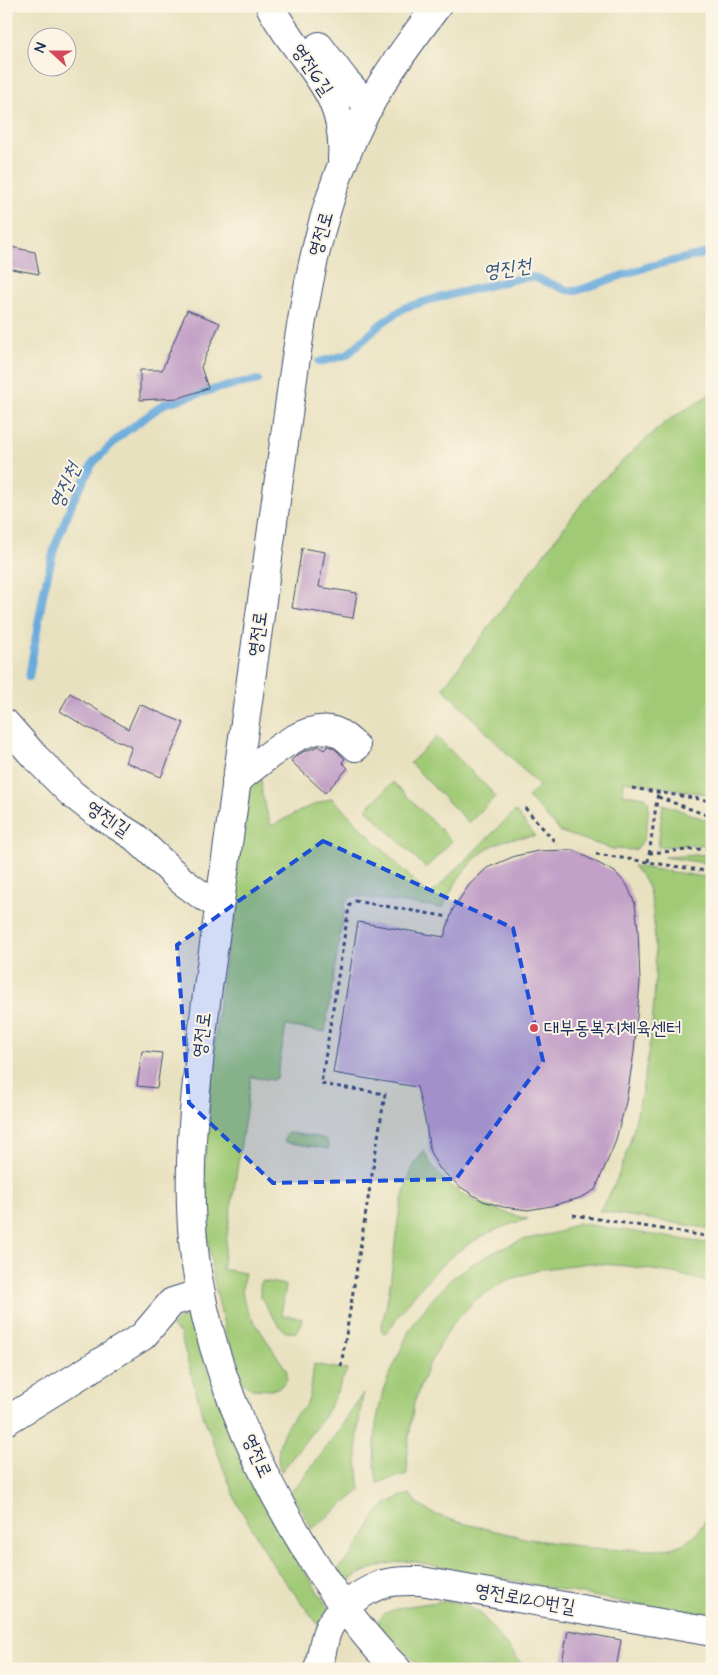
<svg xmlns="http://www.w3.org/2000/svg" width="718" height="1675" font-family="'Architects Daughter','Poor Story',sans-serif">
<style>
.green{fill:#a0ca76;stroke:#5e7c6a}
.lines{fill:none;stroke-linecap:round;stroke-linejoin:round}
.stream{stroke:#67aadc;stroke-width:8}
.building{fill:#c2a0c7}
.minor-casing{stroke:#3a4a6d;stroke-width:30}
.path{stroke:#3a4a6d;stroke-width:3;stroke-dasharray:4 4;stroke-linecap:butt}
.minor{stroke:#fff;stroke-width:28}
.marked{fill:#1d4ed8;fill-opacity:0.2;stroke:#1d4ed8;stroke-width:4;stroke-dasharray:10 6;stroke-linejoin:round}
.poi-dot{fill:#d1495b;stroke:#fcf5e5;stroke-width:2}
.labels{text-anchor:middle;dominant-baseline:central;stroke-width:4;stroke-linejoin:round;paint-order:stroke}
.street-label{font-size:19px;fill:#1b2f5e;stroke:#fcf5e5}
.poi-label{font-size:19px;fill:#1b2f5e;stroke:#fcf5e5;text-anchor:start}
.water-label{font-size:20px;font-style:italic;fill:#325484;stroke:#fcf5e5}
</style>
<rect width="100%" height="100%" fill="#fcf5e5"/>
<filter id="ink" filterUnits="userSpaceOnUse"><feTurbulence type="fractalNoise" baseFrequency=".02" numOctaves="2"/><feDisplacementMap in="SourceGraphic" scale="10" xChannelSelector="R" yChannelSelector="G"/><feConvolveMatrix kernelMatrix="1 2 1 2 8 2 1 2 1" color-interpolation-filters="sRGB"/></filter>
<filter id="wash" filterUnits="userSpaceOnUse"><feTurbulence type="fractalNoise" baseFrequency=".0096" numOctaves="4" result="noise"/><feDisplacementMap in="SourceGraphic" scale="20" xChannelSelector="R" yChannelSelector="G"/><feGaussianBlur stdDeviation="1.12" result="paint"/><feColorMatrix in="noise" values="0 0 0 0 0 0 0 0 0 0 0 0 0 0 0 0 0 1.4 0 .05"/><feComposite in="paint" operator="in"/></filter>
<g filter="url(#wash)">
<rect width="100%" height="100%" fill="#e8e1bf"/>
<!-- green -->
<g class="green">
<path d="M 712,393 L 712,795 L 624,781 L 623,794 L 645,797 L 649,801 C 647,818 649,839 635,850 L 612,849 L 561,832 L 528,797 L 539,786 L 443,688 L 593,489 L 636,448 L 667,421 Z"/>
<path d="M 437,737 L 496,796 L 469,823 L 410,763 Z"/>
<path d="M 251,773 L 261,775 L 262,794 L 271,826 L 306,808 L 332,798 L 429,896 L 515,811 L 535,836 C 522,837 506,838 494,845 C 470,858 453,884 443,908 L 354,896 L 348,898 L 345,903 L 325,1032 L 286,1026 L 277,1077 L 273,1080 L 251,1077 L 222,1269 L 245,1273 C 241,1290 241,1296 248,1312 L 287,1371 L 287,1379 L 280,1387 L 272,1390 L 252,1389 L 242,1382 L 226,1334 L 214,1281 L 206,1229 L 204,1184 L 207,1117 L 219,1003 Z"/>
<path d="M 393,782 L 452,841 L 426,868 L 366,809 Z"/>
<path d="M 663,804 L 712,822 L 712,844 L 658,847 Z"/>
<path d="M 712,854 L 712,864 L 664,857 Z"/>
<path d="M 633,866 L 712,878 L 712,1229 L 599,1211 C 624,1175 633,1133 642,1091 C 651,1042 657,993 655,944 C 654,926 654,908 649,891 C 646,881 639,873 633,866 Z"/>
<path d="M 290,1133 L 324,1138 L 327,1141 L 329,1149 L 284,1142 L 286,1134 Z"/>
<path d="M 424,1151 C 445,1195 484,1207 528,1219 C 498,1227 469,1240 446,1261 C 428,1278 413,1296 398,1316 C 393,1322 391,1331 384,1333 L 381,1330 C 384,1315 388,1300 390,1284 C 396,1245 397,1182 424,1151 Z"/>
<path d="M 577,1223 L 712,1244 L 712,1283 L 673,1273 L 627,1266 L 589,1263 L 542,1269 L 505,1281 L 475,1300 L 452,1325 L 428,1366 L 414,1403 L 408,1444 L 407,1474 L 377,1483 L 374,1459 L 376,1424 L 383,1390 L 410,1329 L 429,1303 L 450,1280 L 472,1264 L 498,1250 L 522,1240 L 559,1232 Z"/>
<path d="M 262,1281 L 286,1285 L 281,1315 L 302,1318 L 300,1327 L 297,1332 C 294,1332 289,1333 286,1332 C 280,1329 263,1303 261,1296 C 259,1291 260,1286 262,1281 Z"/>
<path d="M 191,1317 L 202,1354 L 259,1492 L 287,1545 L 331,1612 L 320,1627 L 275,1568 L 237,1503 L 202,1413 L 180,1333 L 172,1327 L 180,1318 Z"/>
<path d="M 314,1364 L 347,1370 L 331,1404 L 323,1418 L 281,1472 C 274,1458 281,1432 291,1420 C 296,1413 303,1410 307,1403 C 312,1392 312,1376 314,1364 Z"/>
<path d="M 363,1393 L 358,1429 L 357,1459 L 360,1491 L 312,1529 L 291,1492 C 318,1461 341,1428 363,1393 Z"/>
<path d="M 410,1494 L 417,1504 L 434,1514 L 458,1522 L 529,1539 L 597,1549 L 652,1550 L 671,1548 L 685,1543 L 698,1532 L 707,1517 L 712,1497 L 712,1619 L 411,1561 C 385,1562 368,1569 345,1582 L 337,1569 C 344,1562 352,1555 358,1546 C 376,1519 373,1504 410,1494 Z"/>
<path d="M 446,1601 L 464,1604 L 480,1613 L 526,1669 L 422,1669 L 377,1624 C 379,1622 379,1619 381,1617 C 389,1606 432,1603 446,1601 Z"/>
</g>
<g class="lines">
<!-- stream -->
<g class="stream">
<path d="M 319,362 L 347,355 L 382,323 L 404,308 L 433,299 L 520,278 L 533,277 L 567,290 L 576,291 L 650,266 L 712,252"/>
<path d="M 29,677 L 44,590 L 55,546 L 73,501 L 93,463 L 121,435 L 164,404 L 219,388 L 258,380"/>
</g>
</g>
<g id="blocks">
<!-- building -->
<g class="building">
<path d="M 6,246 L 35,252 L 39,274 L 6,268 Z"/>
<path d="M 187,310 L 220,323 L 201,367 L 208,388 L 179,398 L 140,400 L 140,370 L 162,370 Z"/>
<path d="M 302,548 L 325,552 L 319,587 L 357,593 L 353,618 L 292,608 Z"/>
<path d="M 70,693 L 128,729 L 139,704 L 184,723 L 161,777 L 126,762 L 132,747 L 88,728 L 60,711 Z"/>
<path d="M 319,746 L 324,750 L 328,746 L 334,748 L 345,759 L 342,762 L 348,768 L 325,793 L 291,761 L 296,756 L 303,752 Z"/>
<path d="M 573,850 L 615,872 L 627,885 L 635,904 L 638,929 L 640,982 L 634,1052 L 626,1102 L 615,1143 L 595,1190 L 580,1198 L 551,1206 L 528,1210 L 503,1207 L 483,1201 L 459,1186 L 439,1168 L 430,1152 L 426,1124 L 417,1087 L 333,1073 L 358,922 L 444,937 L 453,909 L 469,885 L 487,868 L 515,856 L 538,851 Z"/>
<path d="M 142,1051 L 162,1053 L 157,1088 L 137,1086 Z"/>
<path d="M 568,1630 L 621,1640 L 616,1669 L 561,1669 Z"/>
</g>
</g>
</g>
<g filter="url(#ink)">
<use href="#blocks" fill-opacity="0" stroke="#3a4a6d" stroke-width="1"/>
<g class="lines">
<!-- minor casing -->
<g class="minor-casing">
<g id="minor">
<path d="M 270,6 C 299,63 347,87 342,159"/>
<path d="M 319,46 L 344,79 L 369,107"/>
<path d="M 6,724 L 35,757 L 71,793 L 94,811 L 135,837 L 182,881 L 201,895 L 219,905"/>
<path d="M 236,781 C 260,763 304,721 334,731 C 343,734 349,741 356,747"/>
<path d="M 6,1421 L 143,1336 L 172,1302 L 201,1293"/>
<path d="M 318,1669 C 322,1657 323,1638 329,1627 C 340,1607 361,1592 383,1584 C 395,1580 408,1581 421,1581 L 712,1632"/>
<path d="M 397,1669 C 363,1636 337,1599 312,1559 C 256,1469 209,1364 195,1258 C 184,1173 196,1087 206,1002 L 294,371 C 308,274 327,175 378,90 C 396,60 417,33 437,6"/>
</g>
</g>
<!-- path -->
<g class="path">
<path d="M 632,788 L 712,801"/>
<path d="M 658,797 L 712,817"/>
<path d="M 525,808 L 557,844"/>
<path d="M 649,853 L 712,848"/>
<path d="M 596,854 L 712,872"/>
<path d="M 648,862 L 658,792"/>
<path d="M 573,1215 L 712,1237"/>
<path d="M 341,1366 L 385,1094 L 321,1084 L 349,907 L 351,903 L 355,901 L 449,917"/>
</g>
<!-- minor -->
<use href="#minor" class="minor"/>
</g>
</g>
<!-- marked area -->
<path class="marked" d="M 323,841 L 513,928 L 543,1061 L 456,1179 L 273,1183 L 189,1103 L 177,945 Z"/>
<!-- markers -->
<circle class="poi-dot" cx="534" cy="1028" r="5"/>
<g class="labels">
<!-- street labels -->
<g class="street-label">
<text transform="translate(312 70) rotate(56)">영전6길</text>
<text transform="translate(321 234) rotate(-74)">영전로</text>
<text transform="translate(258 634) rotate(-82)">영전로</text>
<text transform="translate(108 819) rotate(34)">영전1길</text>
<text transform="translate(202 1035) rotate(-83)">영전로</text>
<text transform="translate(257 1456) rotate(66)">영전로</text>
<text transform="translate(525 1599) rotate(10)">영전로120번길</text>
</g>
<!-- poi labels -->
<g class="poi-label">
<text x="544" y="1028">대부동복지체육센터</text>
</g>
<!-- water labels -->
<g class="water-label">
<text transform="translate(507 269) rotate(-8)">영진천</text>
<text transform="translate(65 486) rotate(-65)">영진천</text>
</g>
</g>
<!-- margin -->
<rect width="718" height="1675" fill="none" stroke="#fcf5e5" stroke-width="25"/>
<!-- north arrow -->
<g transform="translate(52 52) rotate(291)"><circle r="24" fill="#fcf5e5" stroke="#a2a6af"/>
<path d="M0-4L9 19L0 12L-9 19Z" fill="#d1495b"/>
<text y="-8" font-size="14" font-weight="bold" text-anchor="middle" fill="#1b2f5e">N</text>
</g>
</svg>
